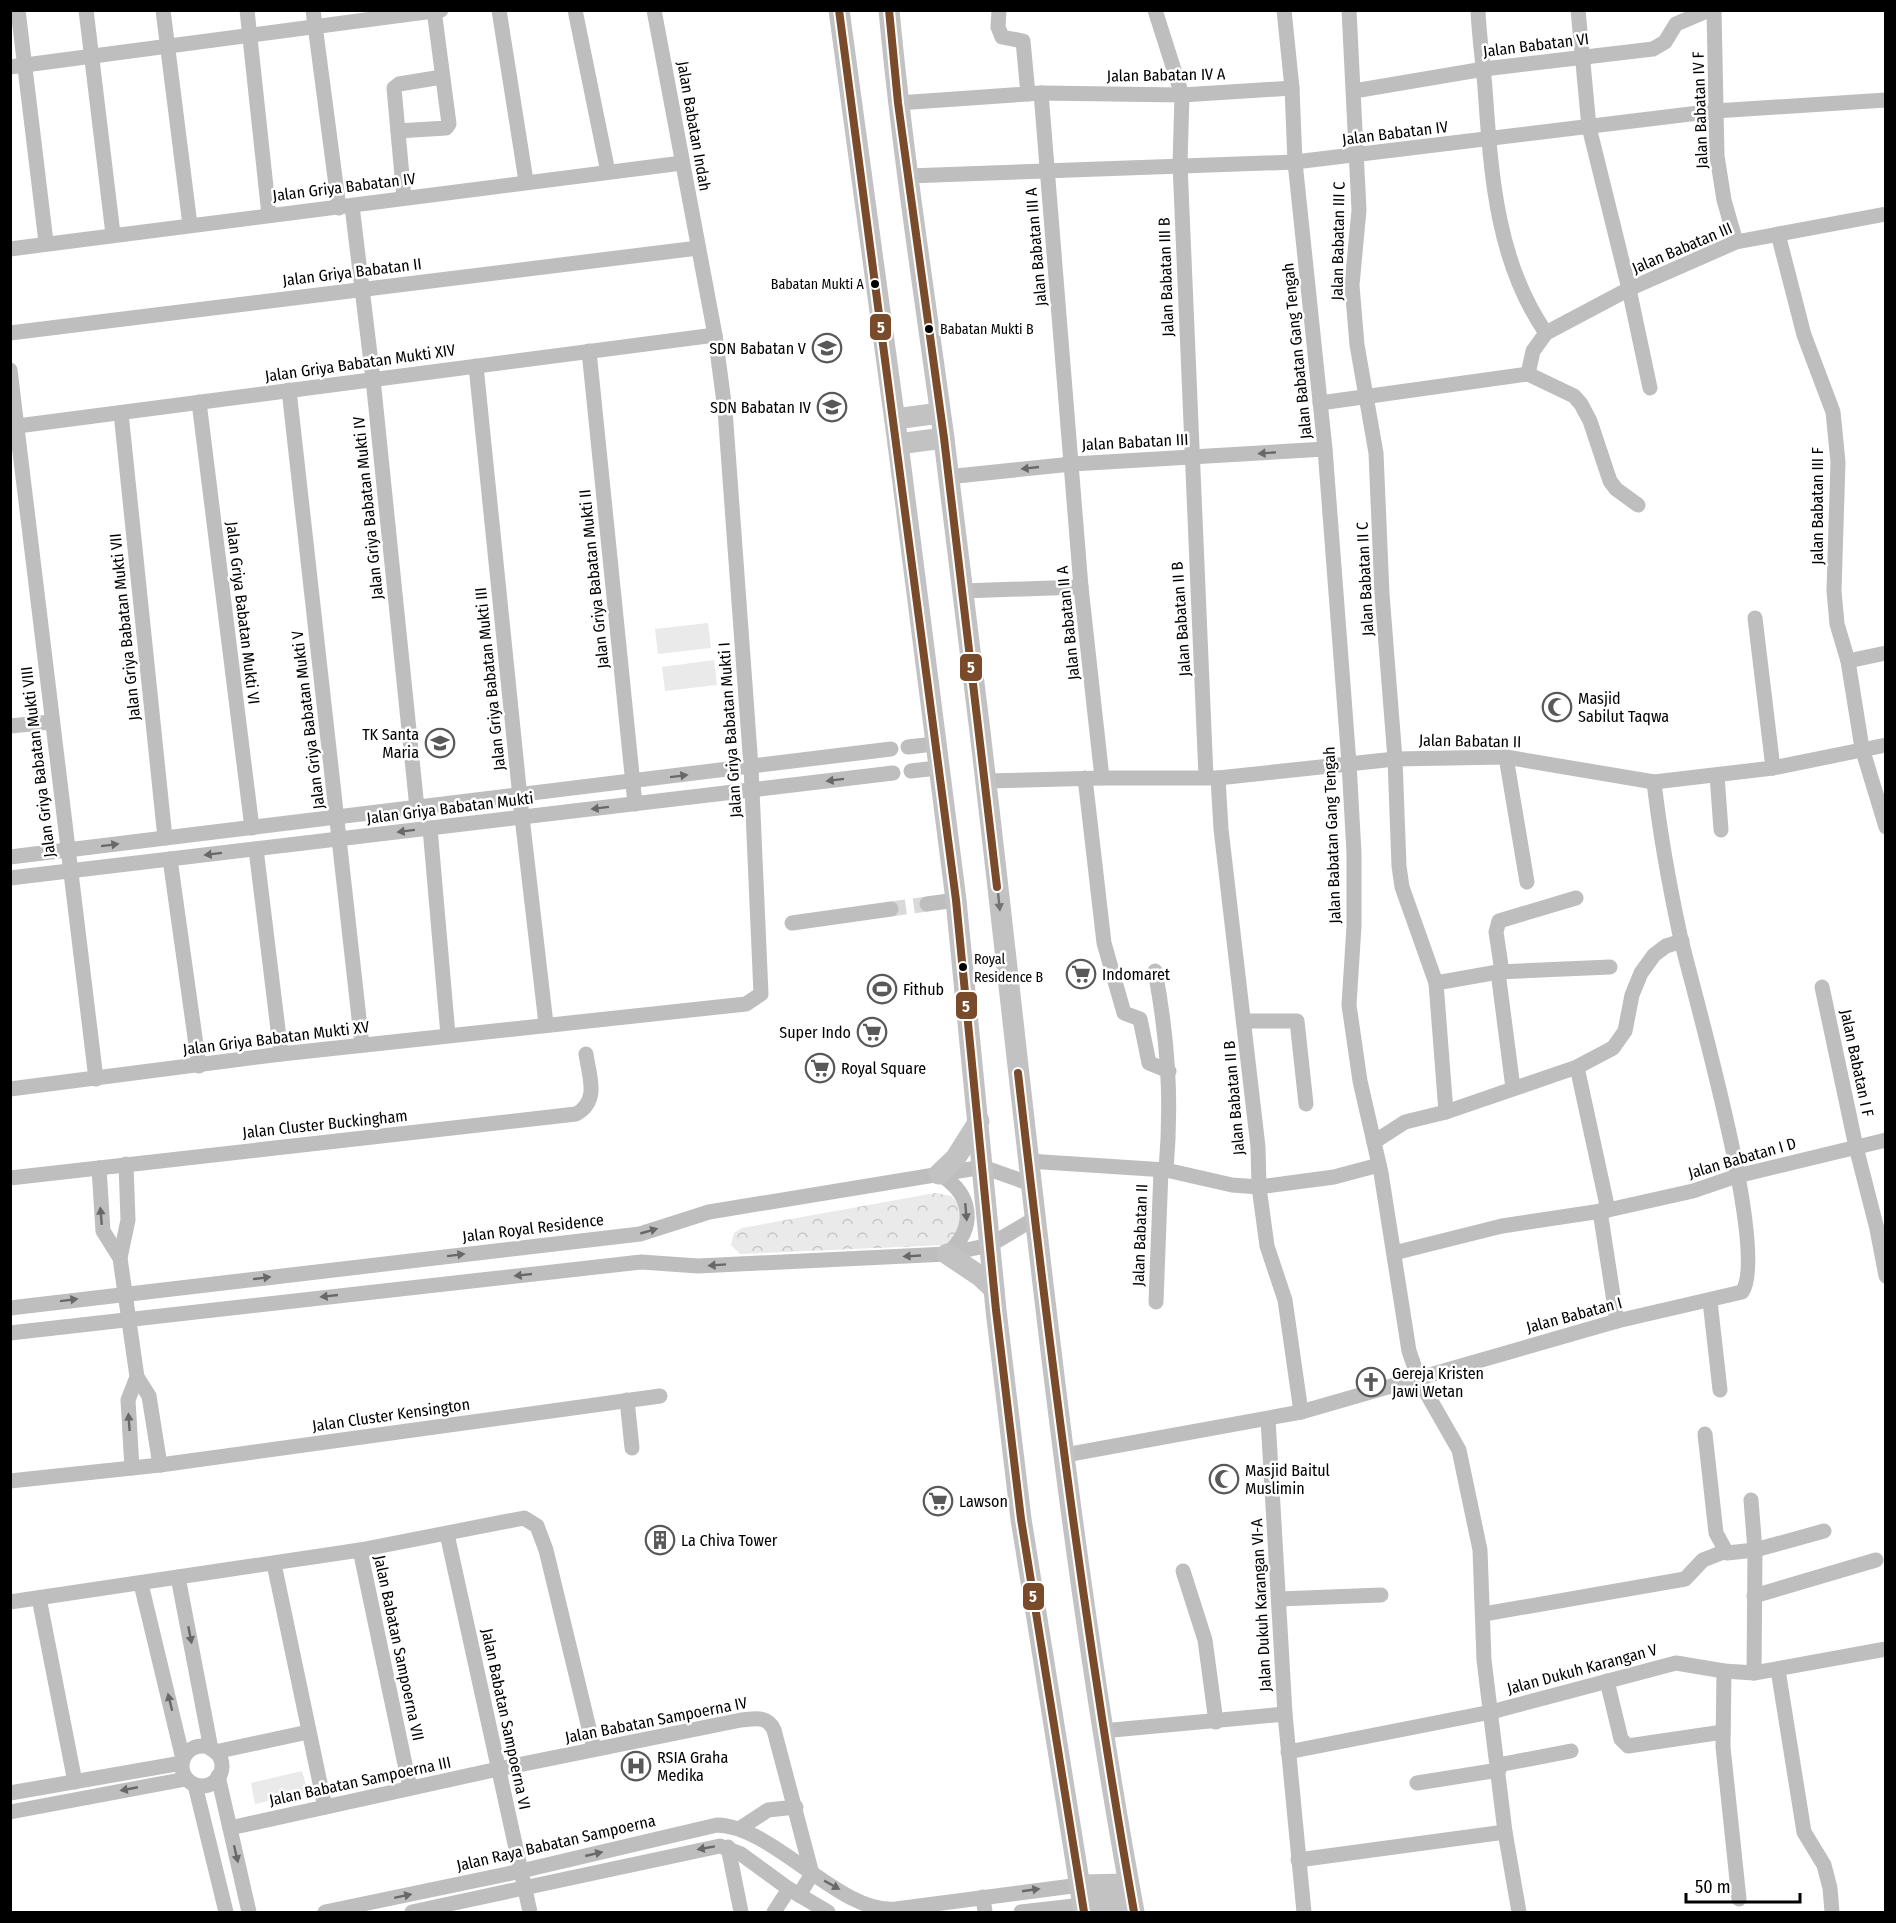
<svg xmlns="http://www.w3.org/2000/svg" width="1896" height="1923" font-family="'Fira Sans Condensed',sans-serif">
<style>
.park{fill:url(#park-crowns)}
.pitch{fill:#eaeaea}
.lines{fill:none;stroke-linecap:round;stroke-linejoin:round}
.minor-tunnel{stroke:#d9d9d9;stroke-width:15;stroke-dasharray:15 8;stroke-linecap:butt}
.minor{stroke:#bebebe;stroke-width:15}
.secondary{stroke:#c2c2c2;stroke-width:21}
.bus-1-casing{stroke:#fff;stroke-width:12}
.bus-1{stroke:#7a4b2a;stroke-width:8}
.oneway{fill:#686868}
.oneway2{fill:#747474}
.bus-dot{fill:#000;stroke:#fff;stroke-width:2}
.labels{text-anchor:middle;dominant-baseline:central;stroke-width:5;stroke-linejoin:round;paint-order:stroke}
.bus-label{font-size:14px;fill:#000;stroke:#fff;text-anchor:start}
.street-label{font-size:16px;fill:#000;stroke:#fff}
.poi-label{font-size:16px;fill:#000;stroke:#fff;text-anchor:start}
.line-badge{stroke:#fff;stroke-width:2}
.badge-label{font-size:16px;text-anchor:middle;font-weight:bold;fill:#fff}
</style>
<defs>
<pattern id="park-crowns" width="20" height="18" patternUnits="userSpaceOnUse" patternTransform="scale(1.5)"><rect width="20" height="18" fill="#eaeaea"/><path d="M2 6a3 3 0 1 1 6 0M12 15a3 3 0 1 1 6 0" fill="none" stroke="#c7c7c7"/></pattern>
</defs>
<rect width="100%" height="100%" fill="#fff"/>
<!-- park -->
<path class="park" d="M 935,1193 L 951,1196 L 962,1208 L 960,1235 L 945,1245 L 740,1254 L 731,1245 L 734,1233 L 742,1228 Z"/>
<!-- pitch -->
<g class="pitch">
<path d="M 708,623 L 711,648 L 658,654 L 655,629 Z"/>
<path d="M 714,660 L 717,685 L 665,691 L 662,667 Z"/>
<path d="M 302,1771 L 308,1792 L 255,1804 L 251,1783 Z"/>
</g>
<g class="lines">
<!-- minor-tunnel -->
<path class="minor-tunnel" d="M 891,909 L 927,904"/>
<!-- minor -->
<g class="minor">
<path d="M 18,10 L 46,242"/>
<path d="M 86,10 L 113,234"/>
<path d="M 163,10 L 190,225"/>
<path d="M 247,10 L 269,215"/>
<path d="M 313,10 L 339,208"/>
<path d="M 499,10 L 526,181"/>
<path d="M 575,10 L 608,172"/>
<path d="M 999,10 L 998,27 L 1002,37 L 1023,41 L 1028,94"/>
<path d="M 1155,10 L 1182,95 L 1180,164 L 1206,777"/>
<path d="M 1284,10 L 1292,88 L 1295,162 L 1325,449 L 1349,763 L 1354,853 L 1354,926 L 1349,1005 L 1360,1081 L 1381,1173 L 1409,1351 L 1419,1380 L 1459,1450 L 1480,1550 L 1484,1660 L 1505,1832 L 1519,1912"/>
<path d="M 1349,10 L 1359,210 L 1352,285 L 1357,345 L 1376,453 L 1382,594 L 1395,759 L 1399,866 L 1402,887 L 1436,983"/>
<path d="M 1478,10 C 1479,36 1483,62 1485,88 C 1491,173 1496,261 1546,333"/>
<path d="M 1578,10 L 1589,127 L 1629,289 L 1650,388"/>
<path d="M 1714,10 L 1717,156 L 1724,200 L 1736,242"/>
<path d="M 10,67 L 441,10"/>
<path d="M 1354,91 L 1484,69 L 1653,49 L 1665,42 L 1676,24 L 1709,10"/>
<path d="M 1041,93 L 1081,587 L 1102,778"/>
<path d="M 898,103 L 1041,93 L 1182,95 L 1292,88"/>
<path d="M 398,131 L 446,128 L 449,124 L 434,10"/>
<path d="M 908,176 L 1295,162 L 1715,111 L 1886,100"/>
<path d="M 404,198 L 394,88 L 399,84 L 442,77"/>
<path d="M 352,206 L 373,379 L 417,808"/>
<path d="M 1778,234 L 1804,335 L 1833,412 L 1838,462 L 1834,591 L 1837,624 L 1848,661 L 1862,748 L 1886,827"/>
<path d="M 10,249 L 682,163"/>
<path d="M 10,333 L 698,248"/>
<path d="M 589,351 L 635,804"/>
<path d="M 476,366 L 522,817 L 546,1024"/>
<path d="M 10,370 L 96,1079"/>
<path d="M 1528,374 L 1533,351 L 1546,333 L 1629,289 L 1736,242 L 1886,214"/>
<path d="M 289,390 L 362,1045"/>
<path d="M 199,402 L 252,828"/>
<path d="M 1320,403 L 1528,374 L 1574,396 L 1581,404 L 1590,421 L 1610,481 L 1616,489 L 1638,505"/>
<path d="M 121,413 L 165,838"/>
<path d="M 10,427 L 715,335"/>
<path d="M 947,477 L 1072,464 L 1325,449"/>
<path d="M 962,591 L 1081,587"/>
<path d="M 1755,618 L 1773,768"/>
<path d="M 1848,661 L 1886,653"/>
<path d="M 10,726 L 51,722"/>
<path d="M 908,747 L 934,744"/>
<path d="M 1506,757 L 1527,882"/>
<path d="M 911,771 L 937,768"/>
<path d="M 1717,775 L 1721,830"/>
<path d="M 1085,778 L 1104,943 L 1124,1013 L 1140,1019 L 1149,1063 L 1169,1071"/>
<path d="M 1218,778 L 1221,829 L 1258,1147 L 1259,1187 L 1267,1246 L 1285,1300 L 1301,1412"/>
<path d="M 985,781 L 1102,778 L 1218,778 L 1395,759 L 1506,757 L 1654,782 L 1773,768 L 1886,745"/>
<path d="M 430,828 L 448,1035"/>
<path d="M 256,849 L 281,1054"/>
<path d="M 10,857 L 891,749"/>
<path d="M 170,859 L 199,1066"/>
<path d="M 10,878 L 893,773"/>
<path d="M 927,904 L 956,900"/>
<path d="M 792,923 L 891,909"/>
<path d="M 1155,971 C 1168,1040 1172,1100 1166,1170"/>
<path d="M 1498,972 L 1513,1088"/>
<path d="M 1502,972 L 1496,932 L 1499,921 L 1576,898"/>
<path d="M 1822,987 L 1856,1147 L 1877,1229 L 1886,1276"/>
<path d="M 1244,1021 L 1297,1021 L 1306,1104"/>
<path d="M 1577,1067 L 1608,1210"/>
<path d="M 10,1089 L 281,1054 L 746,1004 L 761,994 L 751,767 L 725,410 L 715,335 L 654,10"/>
<path d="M 1446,1112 L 1436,983 L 1498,972 L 1610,967"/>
<path d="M 1374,1142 L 1405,1122 L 1446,1112 L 1577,1067 L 1613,1048 L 1625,1031 L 1632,995 L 1641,973 L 1654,955 L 1666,946 L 1682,941"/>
<path d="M 1028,1161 L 1166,1170 L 1232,1185 L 1259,1187 L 1334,1177 L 1379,1165"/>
<path d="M 126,1164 L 128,1220 L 120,1258 L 137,1377 L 149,1396 L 160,1465"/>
<path d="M 99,1168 L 103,1231 L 120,1258"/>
<path d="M 939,1174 C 973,1194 977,1228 947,1254"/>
<path d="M 10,1178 L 576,1114 C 600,1101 589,1076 586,1054"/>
<path d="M 1600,1211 L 1617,1321"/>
<path d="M 1394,1253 L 1502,1226 L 1608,1210 L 1693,1191 L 1737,1176 L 1886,1140"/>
<path d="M 1710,1301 L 1720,1390"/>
<path d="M 1156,1302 L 1161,1170"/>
<path d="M 10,1308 L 640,1234 L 709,1212 L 983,1167 L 1031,1184"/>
<path d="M 10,1333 L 641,1262 L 698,1266 L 947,1254 L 990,1245 L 1034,1219"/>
<path d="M 627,1400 L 632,1448"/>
<path d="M 1268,1419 L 1285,1714 L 1304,1912"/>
<path d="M 1705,1434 L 1716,1533 L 1727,1553 L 1755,1550 L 1754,1673"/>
<path d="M 1065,1455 L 1301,1412 L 1617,1321 L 1742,1292 C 1770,1253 1693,992 1680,935 C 1669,884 1660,834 1654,782"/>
<path d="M 132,1468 L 128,1400 L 137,1377"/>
<path d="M 10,1481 L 160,1465 L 660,1396"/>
<path d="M 1751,1500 L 1755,1550 L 1824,1531"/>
<path d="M 447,1534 L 530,1912"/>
<path d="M 360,1550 L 410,1788"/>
<path d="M 274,1564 L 325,1807"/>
<path d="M 1183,1571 L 1205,1640 L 1216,1722"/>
<path d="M 178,1577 L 211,1749"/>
<path d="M 141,1584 L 183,1759"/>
<path d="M 1754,1596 L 1876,1560"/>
<path d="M 39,1598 L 75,1782"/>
<path d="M 1279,1599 L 1381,1595"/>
<path d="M 10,1602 L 360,1550 L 524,1518 L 537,1526 L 546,1550 L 594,1749"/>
<path d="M 1484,1614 L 1685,1579 L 1703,1560 L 1726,1551"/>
<path d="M 1778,1670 L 1804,1832 L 1824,1865 L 1830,1888 L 1832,1912"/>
<path d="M 1724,1671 L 1723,1747 L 1739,1899"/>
<path d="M 1607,1681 L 1621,1739 L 1628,1746 L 1723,1732"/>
<path d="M 1102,1731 L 1285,1714"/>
<circle cx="202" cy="1766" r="20"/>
<path d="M 215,1752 L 308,1732"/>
<path d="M 1288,1752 L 1491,1712 L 1676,1663 L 1724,1671 L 1754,1673 L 1886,1649"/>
<path d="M 1498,1765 L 1571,1751"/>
<path d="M 218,1776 L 249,1912"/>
<path d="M 1417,1783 L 1499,1770"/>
<path d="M 195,1785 L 226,1912"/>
<path d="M 10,1793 L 182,1763"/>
<path d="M 10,1812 L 186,1779"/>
<path d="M 230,1828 L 498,1769 L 741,1720 C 754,1719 768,1715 774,1730 L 812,1874 L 799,1895"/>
<path d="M 739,1829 L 768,1810 L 796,1807"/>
<path d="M 728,1847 L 741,1912"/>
<path d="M 1298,1860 L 1505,1832"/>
<path d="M 983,1897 L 985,1912"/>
<path d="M 325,1912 L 521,1871 L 717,1825 C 774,1826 840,1915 896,1909 L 1080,1885"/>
<path d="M 412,1912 L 720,1846 L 741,1854 L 789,1889 L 828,1912"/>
<path d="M 774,1912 L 789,1889"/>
<path d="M 1021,1912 L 1083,1905"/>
</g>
<!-- secondary -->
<g class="secondary">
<path d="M 839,10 L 898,444 L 956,900 L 996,1310 L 1021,1519 L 1084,1912"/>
<path d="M 889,10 C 902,151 924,291 943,431 C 957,542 971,654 984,766 C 1029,1149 1064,1533 1134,1912"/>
<path d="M 895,419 L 940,413"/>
<path d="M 898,444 L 944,438"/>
<path d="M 939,1174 L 955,1159 L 979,1121"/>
<path d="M 947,1254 L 980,1276 L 994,1289"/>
<path d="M 1080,1885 L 1128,1884"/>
<path d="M 1083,1905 L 1132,1904"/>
</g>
<!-- bus-1 casing -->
<g class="bus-1-casing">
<g id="bus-1">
<path d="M 839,10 L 956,900 L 996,1310 L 1021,1519 L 1084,1912"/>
<path d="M 889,10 L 898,103 L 944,438 L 997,887"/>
<path d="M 1018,1073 C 1050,1354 1085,1634 1134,1912"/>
</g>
</g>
<!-- bus-1 -->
<use href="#bus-1" class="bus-1"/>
</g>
<!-- one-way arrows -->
<defs><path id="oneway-solid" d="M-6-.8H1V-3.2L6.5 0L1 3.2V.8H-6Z" transform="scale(1.5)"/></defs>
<g class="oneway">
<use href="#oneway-solid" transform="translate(1267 453) rotate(176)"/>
<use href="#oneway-solid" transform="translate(1030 468) rotate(174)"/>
<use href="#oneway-solid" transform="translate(679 776) rotate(-7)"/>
<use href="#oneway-solid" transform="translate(835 780) rotate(173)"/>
<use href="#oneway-solid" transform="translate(600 808) rotate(173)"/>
<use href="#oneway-solid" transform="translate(406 831) rotate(173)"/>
<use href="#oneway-solid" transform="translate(110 845) rotate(-7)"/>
<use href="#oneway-solid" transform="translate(213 854) rotate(173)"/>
<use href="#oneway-solid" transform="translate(966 1212) rotate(85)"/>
<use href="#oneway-solid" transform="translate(101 1216) rotate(-95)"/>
<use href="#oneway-solid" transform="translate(649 1231) rotate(-16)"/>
<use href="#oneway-solid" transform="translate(456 1255) rotate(-7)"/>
<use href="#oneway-solid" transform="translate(912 1256) rotate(177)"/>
<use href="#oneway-solid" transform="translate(717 1265) rotate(176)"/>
<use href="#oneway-solid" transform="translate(523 1275) rotate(174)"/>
<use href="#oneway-solid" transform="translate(262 1278) rotate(-7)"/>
<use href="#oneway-solid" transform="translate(329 1296) rotate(174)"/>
<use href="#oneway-solid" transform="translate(69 1300) rotate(-7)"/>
<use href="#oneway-solid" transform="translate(129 1422) rotate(-94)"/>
<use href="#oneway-solid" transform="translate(190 1635) rotate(79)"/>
<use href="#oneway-solid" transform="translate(170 1702) rotate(-104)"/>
<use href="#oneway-solid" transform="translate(129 1789) rotate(169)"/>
<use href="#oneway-solid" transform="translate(706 1848) rotate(170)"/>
<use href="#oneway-solid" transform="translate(236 1854) rotate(77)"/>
<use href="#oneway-solid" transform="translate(594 1854) rotate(-13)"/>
<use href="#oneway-solid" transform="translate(832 1885) rotate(29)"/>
<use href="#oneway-solid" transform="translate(1031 1890) rotate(-8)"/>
<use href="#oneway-solid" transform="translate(403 1896) rotate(-12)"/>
</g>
<use class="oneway2" href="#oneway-solid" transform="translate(999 902) rotate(84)"/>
<!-- icons -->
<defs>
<g id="school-ring" transform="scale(1.5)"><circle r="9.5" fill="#fff" stroke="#595959" stroke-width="1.5"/><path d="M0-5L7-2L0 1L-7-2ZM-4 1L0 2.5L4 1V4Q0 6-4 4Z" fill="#595959"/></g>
<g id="mosque-ring" transform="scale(1.5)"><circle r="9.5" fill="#fff" stroke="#595959" stroke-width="1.5"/><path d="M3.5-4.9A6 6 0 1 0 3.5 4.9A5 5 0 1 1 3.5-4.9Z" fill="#595959"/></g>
<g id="supermarket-ring" transform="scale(1.5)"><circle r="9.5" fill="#fff" stroke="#595959" stroke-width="1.5"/><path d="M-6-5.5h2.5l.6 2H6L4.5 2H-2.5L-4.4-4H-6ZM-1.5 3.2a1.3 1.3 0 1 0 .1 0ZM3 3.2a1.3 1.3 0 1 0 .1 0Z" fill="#595959"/></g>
<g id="stadium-ring" transform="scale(1.5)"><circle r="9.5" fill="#fff" stroke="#595959" stroke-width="1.5"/><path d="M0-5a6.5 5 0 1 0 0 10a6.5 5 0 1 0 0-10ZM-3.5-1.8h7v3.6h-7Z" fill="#595959"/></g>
<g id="church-ring" transform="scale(1.5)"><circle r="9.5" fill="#fff" stroke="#595959" stroke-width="1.5"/><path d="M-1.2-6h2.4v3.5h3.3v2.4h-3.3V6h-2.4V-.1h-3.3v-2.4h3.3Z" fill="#595959"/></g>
<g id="building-ring" transform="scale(1.5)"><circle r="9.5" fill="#fff" stroke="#595959" stroke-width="1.5"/><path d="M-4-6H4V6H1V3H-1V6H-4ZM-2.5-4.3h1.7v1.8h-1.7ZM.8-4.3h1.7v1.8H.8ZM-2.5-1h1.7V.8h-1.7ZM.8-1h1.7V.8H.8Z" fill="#595959"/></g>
<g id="hospital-ring" transform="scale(1.5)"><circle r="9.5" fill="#fff" stroke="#595959" stroke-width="1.5"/><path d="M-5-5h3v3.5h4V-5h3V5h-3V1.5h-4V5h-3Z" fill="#595959"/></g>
</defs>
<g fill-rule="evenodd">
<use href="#school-ring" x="827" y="348"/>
<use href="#school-ring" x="832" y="407"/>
<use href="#mosque-ring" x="1557" y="707"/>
<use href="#school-ring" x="440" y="743"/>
<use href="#supermarket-ring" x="1081" y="974"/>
<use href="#stadium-ring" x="882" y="989"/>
<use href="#supermarket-ring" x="872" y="1032"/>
<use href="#supermarket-ring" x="820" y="1068"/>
<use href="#church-ring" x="1371" y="1382"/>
<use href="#mosque-ring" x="1224" y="1479"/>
<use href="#supermarket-ring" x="938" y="1501"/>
<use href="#building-ring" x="660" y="1540"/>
<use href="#hospital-ring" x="636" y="1766"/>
</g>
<!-- markers -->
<g class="bus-dot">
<circle cx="875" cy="284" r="5"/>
<circle cx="929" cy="329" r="5"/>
<circle cx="963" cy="967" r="5"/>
</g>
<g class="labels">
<!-- bus labels -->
<g class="bus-label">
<text x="864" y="284" text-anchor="end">Babatan Mukti A</text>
<text x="940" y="329">Babatan Mukti B</text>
<text x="974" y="959">Royal<tspan x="974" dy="18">Residence B</tspan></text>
</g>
<!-- street labels -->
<g class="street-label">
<text transform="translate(1536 45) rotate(-7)">Jalan Babatan VI</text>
<text transform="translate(1166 75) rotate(-1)">Jalan Babatan IV A</text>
<text transform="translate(1700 110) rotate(-92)">Jalan Babatan IV F</text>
<text transform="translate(694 126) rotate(80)">Jalan Babatan Indah</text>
<text transform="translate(1395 133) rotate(-7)">Jalan Babatan IV</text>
<text transform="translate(344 187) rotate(-7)">Jalan Griya Babatan IV</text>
<text transform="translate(1338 241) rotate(-89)">Jalan Babatan III C</text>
<text transform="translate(1036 247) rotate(-95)">Jalan Babatan III A</text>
<text transform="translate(1682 248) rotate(-23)">Jalan Babatan III</text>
<text transform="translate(352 272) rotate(-7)">Jalan Griya Babatan II</text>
<text transform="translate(1166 277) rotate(-92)">Jalan Babatan III B</text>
<text transform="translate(1297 351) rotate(-96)">Jalan Babatan Gang Tengah</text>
<text transform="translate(360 363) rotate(-8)">Jalan Griya Babatan Mukti XIV</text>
<text transform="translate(1135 442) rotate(-3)">Jalan Babatan III</text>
<text transform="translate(1817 506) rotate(-90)">Jalan Babatan III F</text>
<text transform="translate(368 508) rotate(-96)">Jalan Griya Babatan Mukti IV</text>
<text transform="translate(594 579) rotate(-96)">Jalan Griya Babatan Mukti II</text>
<text transform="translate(1365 579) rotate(-93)">Jalan Babatan II C</text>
<text transform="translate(243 613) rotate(83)">Jalan Griya Babatan Mukti VI</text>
<text transform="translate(1181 619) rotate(-94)">Jalan Babatan II B</text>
<text transform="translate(1068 623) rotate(-96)">Jalan Babatan II A</text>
<text transform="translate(125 627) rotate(-96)">Jalan Griya Babatan Mukti VII</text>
<text transform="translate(490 679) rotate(-96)">Jalan Griya Babatan Mukti III</text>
<text transform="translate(308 720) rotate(-97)">Jalan Griya Babatan Mukti V</text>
<text transform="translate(730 730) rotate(-94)">Jalan Griya Babatan Mukti I</text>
<text transform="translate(1470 741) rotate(1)">Jalan Babatan II</text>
<text transform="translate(38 762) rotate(-97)">Jalan Griya Babatan Mukti VIII</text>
<text transform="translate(450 808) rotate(-7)">Jalan Griya Babatan Mukti</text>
<text transform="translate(1332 835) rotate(-92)">Jalan Babatan Gang Tengah</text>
<text transform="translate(276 1038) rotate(-7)">Jalan Griya Babatan Mukti XV</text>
<text transform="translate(1857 1063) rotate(78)">Jalan Babatan I F</text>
<text transform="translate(1234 1098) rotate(-95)">Jalan Babatan II B</text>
<text transform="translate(325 1124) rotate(-6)">Jalan Cluster Buckingham</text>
<text transform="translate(1742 1158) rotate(-16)">Jalan Babatan I D</text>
<text transform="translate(533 1228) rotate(-7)">Jalan Royal Residence</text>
<text transform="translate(1140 1235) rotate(-88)">Jalan Babatan II</text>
<text transform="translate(1574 1315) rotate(-15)">Jalan Babatan I</text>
<text transform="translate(391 1415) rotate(-8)">Jalan Cluster Kensington</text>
<text transform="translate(1261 1605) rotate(-93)">Jalan Dukuh Karangan VI-A</text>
<text transform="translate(399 1648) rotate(78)">Jalan Babatan Sampoerna VII</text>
<text transform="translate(1582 1669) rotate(-15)">Jalan Dukuh Karangan V</text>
<text transform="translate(506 1719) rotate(78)">Jalan Babatan Sampoerna VI</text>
<text transform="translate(656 1720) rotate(-11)">Jalan Babatan Sampoerna IV</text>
<text transform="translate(360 1781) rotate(-12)">Jalan Babatan Sampoerna III</text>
<text transform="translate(556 1843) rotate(-13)">Jalan Raya Babatan Sampoerna</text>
</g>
<!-- poi labels -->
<g class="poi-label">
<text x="806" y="348" text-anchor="end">SDN Babatan V</text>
<text x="811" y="407" text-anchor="end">SDN Babatan IV</text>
<text x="1578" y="698">Masjid<tspan x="1578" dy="18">Sabilut Taqwa</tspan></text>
<text x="419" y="734" text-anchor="end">TK Santa<tspan x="419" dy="18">Maria</tspan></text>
<text x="1102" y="974">Indomaret</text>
<text x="903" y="989">Fithub</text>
<text x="851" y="1032" text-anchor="end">Super Indo</text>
<text x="841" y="1068">Royal Square</text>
<text x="1392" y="1373">Gereja Kristen<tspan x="1392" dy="18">Jawi Wetan</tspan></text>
<text x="1245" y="1470">Masjid Baitul<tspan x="1245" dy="18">Muslimin</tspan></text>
<text x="959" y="1501">Lawson</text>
<text x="681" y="1540">La Chiva Tower</text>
<text x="657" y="1757">RSIA Graha<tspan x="657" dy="18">Medika</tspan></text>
</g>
</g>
<g class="line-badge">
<rect x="869" y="313" width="23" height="28" rx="6" fill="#7a4b2a"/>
<rect x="959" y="653" width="24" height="29" rx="6" fill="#7a4b2a"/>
<rect x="955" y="991" width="23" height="29" rx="6" fill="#7a4b2a"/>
<rect x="1022" y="1582" width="23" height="29" rx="6" fill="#7a4b2a"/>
</g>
<g class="badge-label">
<text x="881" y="333">5</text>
<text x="971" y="673">5</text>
<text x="966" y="1012">5</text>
<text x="1033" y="1602">5</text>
</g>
<!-- border -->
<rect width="1896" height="1923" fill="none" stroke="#000000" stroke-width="24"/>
<!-- scale -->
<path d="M1686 1893v9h114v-9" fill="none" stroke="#000000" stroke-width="3"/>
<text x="1695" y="1893" font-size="18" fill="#000000" stroke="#ffffff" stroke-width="4.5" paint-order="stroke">50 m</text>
</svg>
